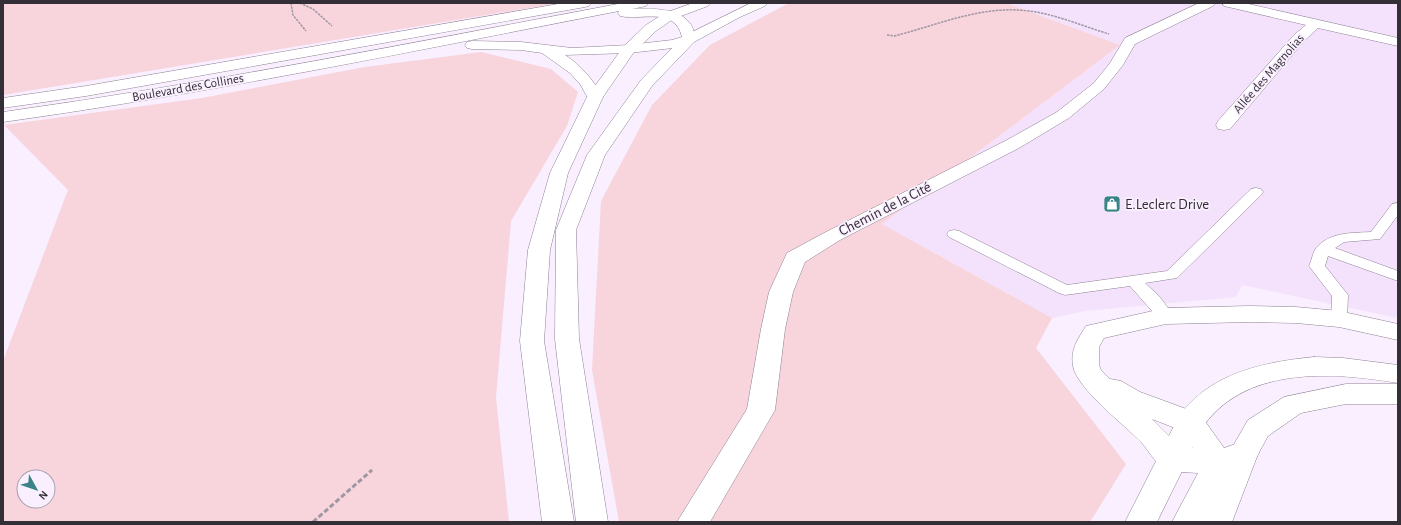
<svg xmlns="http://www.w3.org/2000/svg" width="1401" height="525" font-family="'Alegreya Sans',sans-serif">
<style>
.built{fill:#f4e2fc}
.green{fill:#f8d4dd;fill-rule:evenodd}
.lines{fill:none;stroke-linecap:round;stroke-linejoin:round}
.lane-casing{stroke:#8d8193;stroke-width:1}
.street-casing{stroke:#8d8193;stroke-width:1}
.secondary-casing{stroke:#8d8193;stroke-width:1}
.primary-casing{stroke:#8d8193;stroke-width:1}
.path-far1{stroke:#9f97a2;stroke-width:1.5;stroke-dasharray:2.5 1;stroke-linecap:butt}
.path{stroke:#9f97a2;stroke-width:3;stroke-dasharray:5 2.5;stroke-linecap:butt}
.lane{fill:#fff;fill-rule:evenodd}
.street{fill:#fff;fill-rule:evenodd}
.secondary{fill:#fff;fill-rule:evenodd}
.primary{fill:#fff;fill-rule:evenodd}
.labels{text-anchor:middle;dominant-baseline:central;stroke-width:3.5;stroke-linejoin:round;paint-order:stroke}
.far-street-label{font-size:13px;fill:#342f36;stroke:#f9effe}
.poi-label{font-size:15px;fill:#342f36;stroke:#f9effe;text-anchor:start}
.street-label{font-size:15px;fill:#342f36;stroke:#f9effe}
</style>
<rect width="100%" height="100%" fill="#f9effe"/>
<!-- built -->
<path class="built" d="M 1006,3 L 1398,3 L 1398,318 L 1242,285 L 1236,297 L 1085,311 L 1052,318 L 882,224 L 1120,45 Z"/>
<!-- green -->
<g class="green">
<path d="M 3,3 L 559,3 L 3,95 Z"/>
<path d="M 789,3 L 1006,3 L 1120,45 L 882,224 L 1052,318 L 1036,348 L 1126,464 L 1090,522 L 619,522 L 592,370 L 601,201 L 652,105 L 710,45 Z"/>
<path d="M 481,52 L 551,69 L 578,92 L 567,126 L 511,221 L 496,398 L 509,522 L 3,522 L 3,361 L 68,190 L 4,125 L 202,98 L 365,67 ZM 24,477 L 48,477 L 48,501 L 24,501 Z"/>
</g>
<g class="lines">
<!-- lane casing -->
<g class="lane-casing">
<g id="lane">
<path d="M 1256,188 L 1261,189 L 1263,192 L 1261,195 L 1177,278 L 1145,283 L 1159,296 L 1174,316 L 1172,320 L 1166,321 L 1160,320 L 1130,286 L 1065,295 L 1059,293 L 949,237 L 947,234 L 949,231 L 954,230 L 959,231 L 1067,285 L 1167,271 L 1251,189 Z"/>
<path d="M 1398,203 L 1398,215 L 1380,239 L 1344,242 L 1335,248 L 1398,271 L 1398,281 L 1328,256 L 1325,266 L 1348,295 L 1347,319 L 1345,323 L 1339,324 L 1333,323 L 1331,319 L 1332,296 L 1309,266 C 1312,260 1313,250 1318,246 C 1332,232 1352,233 1371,232 L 1392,204 Z"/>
</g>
</g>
<!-- street casing -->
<g class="street-casing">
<g id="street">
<path d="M 564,3 L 591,3 L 589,6 L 585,7 L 86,96 L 3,108 L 3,98 L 86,86 Z"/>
<path d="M 1199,3 L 1215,3 L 1213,6 L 1135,44 L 1123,65 L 1104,89 L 1069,118 L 1019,148 L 840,240 L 805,262 L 793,292 L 785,329 L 775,410 L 710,522 L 677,522 L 747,409 L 761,329 L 769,292 L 787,253 L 826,232 L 1007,140 L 1057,112 L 1094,83 L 1110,63 L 1125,38 Z"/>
<path d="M 1222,3 L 1244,3 L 1398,38 L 1398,46 L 1318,28 L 1304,41 L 1230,129 L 1224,130 L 1218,129 L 1216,125 L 1218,121 L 1294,35 L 1306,25 L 1224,6 Z"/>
<path d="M 1250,306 L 1296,307 L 1339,311 L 1398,324 L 1398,340 L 1339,327 L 1296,323 L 1250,322 L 1166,324 L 1104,338 L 1099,347 L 1099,365 L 1101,370 L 1110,379 L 1121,381 L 1140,392 L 1200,414 L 1224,448 L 1244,441 L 1254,445 L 1259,453 L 1254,461 L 1229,470 L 1204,522 L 1172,522 L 1198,473 C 1187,472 1174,473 1164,468 C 1156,464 1148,450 1142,443 C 1125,425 1077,389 1073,366 C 1070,349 1078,339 1086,326 L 1095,324 L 1166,308 ZM 1152,419 L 1180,430 L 1193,448 L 1181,448 Z"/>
</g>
</g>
<!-- secondary casing -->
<g class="secondary-casing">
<path id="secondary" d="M 623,3 L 648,3 L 646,6 L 632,9 C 650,8 677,8 689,22 C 693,26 694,33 696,39 L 694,42 L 673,48 L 629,53 L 565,55 C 582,66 593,80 603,97 L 601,100 L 595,102 L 589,100 L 580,84 L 570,73 L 542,53 L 521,50 L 472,49 L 467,48 L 465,45 L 467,42 L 472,41 L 521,42 L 572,48 L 629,45 L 672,40 L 682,37 C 675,6 640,21 620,16 L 618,13 L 619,11 C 414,51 210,93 3,122 L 3,112 C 211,83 416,42 623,3 Z"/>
</g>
<!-- primary casing -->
<g class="primary-casing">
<g id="primary">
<path d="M 693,3 L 710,3 L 708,6 L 673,19 L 656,31 L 634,52 L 603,97 L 568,173 L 550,250 L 544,341 L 574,522 L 542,522 L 520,341 L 528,250 L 550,173 L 587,97 L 624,46 L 646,25 L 665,13 Z"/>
<path d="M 751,3 L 767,3 L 765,6 L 740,17 L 694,42 L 652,86 L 605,155 L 576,230 L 579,339 L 608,522 L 576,522 L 555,339 L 556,230 L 587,155 L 641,80 L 684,36 Z"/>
<path d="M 1314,357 L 1343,358 L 1398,365 L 1398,383 C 1332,372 1242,365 1200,431 C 1195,440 1192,450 1188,459 C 1178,480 1167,501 1157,522 L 1125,522 L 1176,422 C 1204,374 1263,362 1314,357 Z"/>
<path d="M 1346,384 L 1398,384 L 1398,404 L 1346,404 L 1301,413 L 1268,436 L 1258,454 L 1232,522 L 1200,522 L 1229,453 L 1248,420 L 1284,397 Z"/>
</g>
</g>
<!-- path-far1 -->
<g class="path-far1">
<path d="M 291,3 L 293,15 L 306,31"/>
<path d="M 300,3 L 313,9 L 332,26"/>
<path d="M 887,35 L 894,36 C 934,26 975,8 1017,10 C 1049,11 1079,25 1109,34"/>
</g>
<!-- path -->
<path class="path" d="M 313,522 L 372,470"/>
<!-- lane -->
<use href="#lane" class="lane"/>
<!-- street -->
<use href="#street" class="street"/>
<!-- secondary -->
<use href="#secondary" class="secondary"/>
<!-- primary -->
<use href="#primary" class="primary"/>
</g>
<!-- icons -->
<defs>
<g id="shop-square" transform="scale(0.9)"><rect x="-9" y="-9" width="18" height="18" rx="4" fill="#3a8387" stroke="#f9effe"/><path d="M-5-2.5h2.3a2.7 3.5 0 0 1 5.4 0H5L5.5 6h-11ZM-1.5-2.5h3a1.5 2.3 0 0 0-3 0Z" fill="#fff"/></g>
</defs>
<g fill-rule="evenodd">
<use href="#shop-square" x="1112" y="204"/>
</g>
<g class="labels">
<!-- far-street labels -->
<g class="far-street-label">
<text transform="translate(1269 74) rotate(-49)">Allée des Magnolias</text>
<text transform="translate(188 88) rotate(-10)">Boulevard des Collines</text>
</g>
<!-- poi labels -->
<g class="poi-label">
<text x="1125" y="204">E.Leclerc Drive</text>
</g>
<!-- street labels -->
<g class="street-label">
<text transform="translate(885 209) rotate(-27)">Chemin de la Cité</text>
</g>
</g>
<!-- border -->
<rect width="1401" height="525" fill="none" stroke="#342f36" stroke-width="8"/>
<!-- north arrow -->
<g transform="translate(36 489) rotate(130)"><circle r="19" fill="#f9effe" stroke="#aaa2ae"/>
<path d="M0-3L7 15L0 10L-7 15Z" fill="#3a8387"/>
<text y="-6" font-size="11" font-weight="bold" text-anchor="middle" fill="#342f36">N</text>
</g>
</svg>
